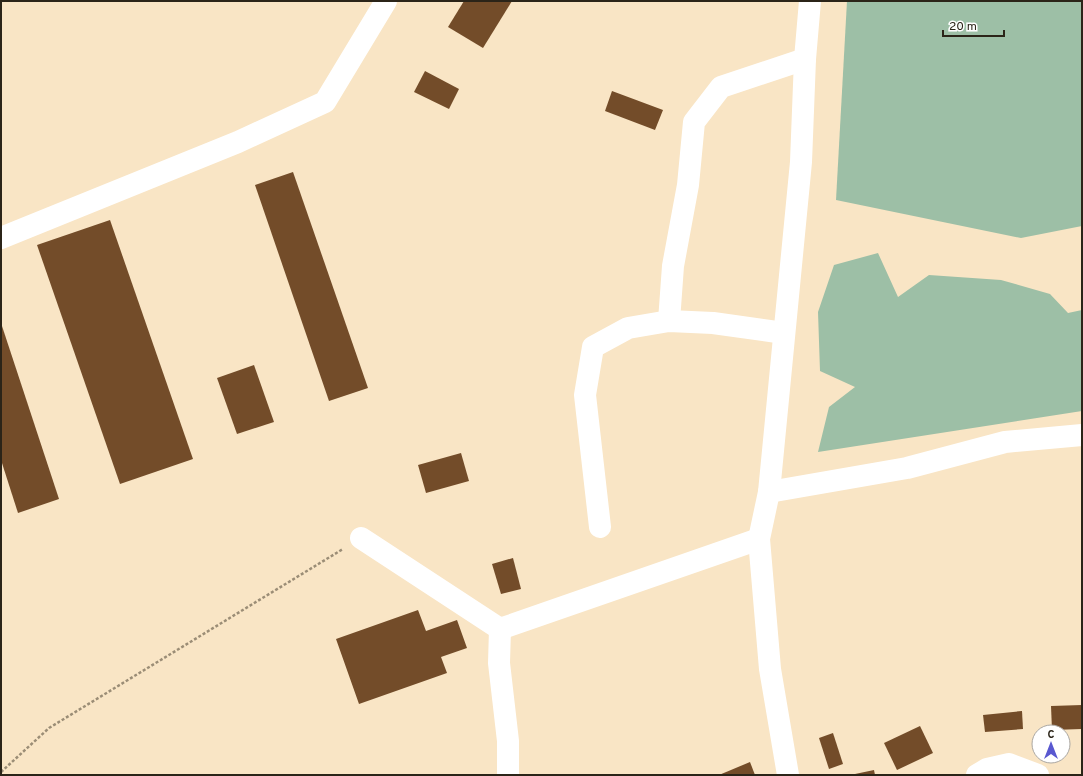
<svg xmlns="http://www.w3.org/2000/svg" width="1083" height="776" font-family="Overpass,sans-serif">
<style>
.green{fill:#9dbfa6}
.building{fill:#734c29}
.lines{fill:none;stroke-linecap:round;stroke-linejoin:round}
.path{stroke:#9b8d76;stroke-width:2.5;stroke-dasharray:3 2;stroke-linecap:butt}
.minor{stroke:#fff;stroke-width:22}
</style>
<rect width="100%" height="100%" fill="#f9e5c5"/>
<!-- green -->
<g class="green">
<path d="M 847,1 L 1082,1 L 1082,226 L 1021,238 L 836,200 Z"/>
<path d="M 878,253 L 898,297 L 929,275 L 1001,280 L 1050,294 L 1068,313 L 1082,310 L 1082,411 L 818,452 L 829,407 L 855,387 L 820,371 L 818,312 L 834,265 Z"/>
</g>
<!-- building -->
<g class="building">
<path d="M 464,1 L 512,1 L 483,48 L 448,27 Z"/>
<path d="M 425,71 L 459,89 L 449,109 L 414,92 Z"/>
<path d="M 612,91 L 663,110 L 655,130 L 605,111 Z"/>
<path d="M 293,172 L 368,388 L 329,401 L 255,185 Z"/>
<path d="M 110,220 L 193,459 L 120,484 L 37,245 Z"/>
<path d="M 1,323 L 59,499 L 18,513 L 1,460 Z"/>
<path d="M 254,365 L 274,422 L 237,434 L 217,378 Z"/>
<path d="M 461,453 L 469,481 L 426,493 L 418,465 Z"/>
<path d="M 513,558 L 521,589 L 501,594 L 492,564 Z"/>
<path d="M 418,610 L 426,631 L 457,620 L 467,648 L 441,657 L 447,673 L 359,704 L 336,639 Z"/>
<path d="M 1082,705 L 1082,729 L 1052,730 L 1051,706 Z"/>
<path d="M 1022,711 L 1023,729 L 985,732 L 983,715 Z"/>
<path d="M 920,726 L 933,753 L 897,770 L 884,743 Z"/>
<path d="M 833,733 L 843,764 L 829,769 L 819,738 Z"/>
<path d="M 750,762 L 755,775 L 719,775 Z"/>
<path d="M 874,770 L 875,775 L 855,775 L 855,774 Z"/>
</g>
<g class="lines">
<!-- path -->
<path class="path" d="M 1,772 L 49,728 L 343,549"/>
<!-- minor -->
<g class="minor">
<path d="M 1,238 L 238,142 L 325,102 L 386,1"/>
<path d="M 669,321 L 673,266 L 688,185 L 694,122 L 721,87 L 805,59"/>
<path d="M 769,492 L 907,468 L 1005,442 L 1082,435"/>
<path d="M 600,527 L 585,395 L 593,347 L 628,328 L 669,321 L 713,323 L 784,333"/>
<path d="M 361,538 L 500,629 L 759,539"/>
<path d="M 500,629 L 499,663 L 508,741 L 508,775"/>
<path d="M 788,775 L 770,669 L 759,539 L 769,492 L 801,162 L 805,59 L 810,1"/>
<path d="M 977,775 L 987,769 L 1009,764 L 1038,775"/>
</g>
</g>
<!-- border -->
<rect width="1083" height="776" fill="none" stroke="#2b2418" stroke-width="4"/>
<!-- north arrow -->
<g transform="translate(1051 744)"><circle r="19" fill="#ffffff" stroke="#aaa7a3"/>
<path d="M0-3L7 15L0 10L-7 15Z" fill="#5958d0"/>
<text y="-6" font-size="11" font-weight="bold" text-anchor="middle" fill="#2b2418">С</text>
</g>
<!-- scale -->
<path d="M943 30v6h61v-6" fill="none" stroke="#2b2418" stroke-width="2"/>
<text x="949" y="30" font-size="12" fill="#2b2418" stroke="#ffffff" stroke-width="3" paint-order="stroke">20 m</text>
</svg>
